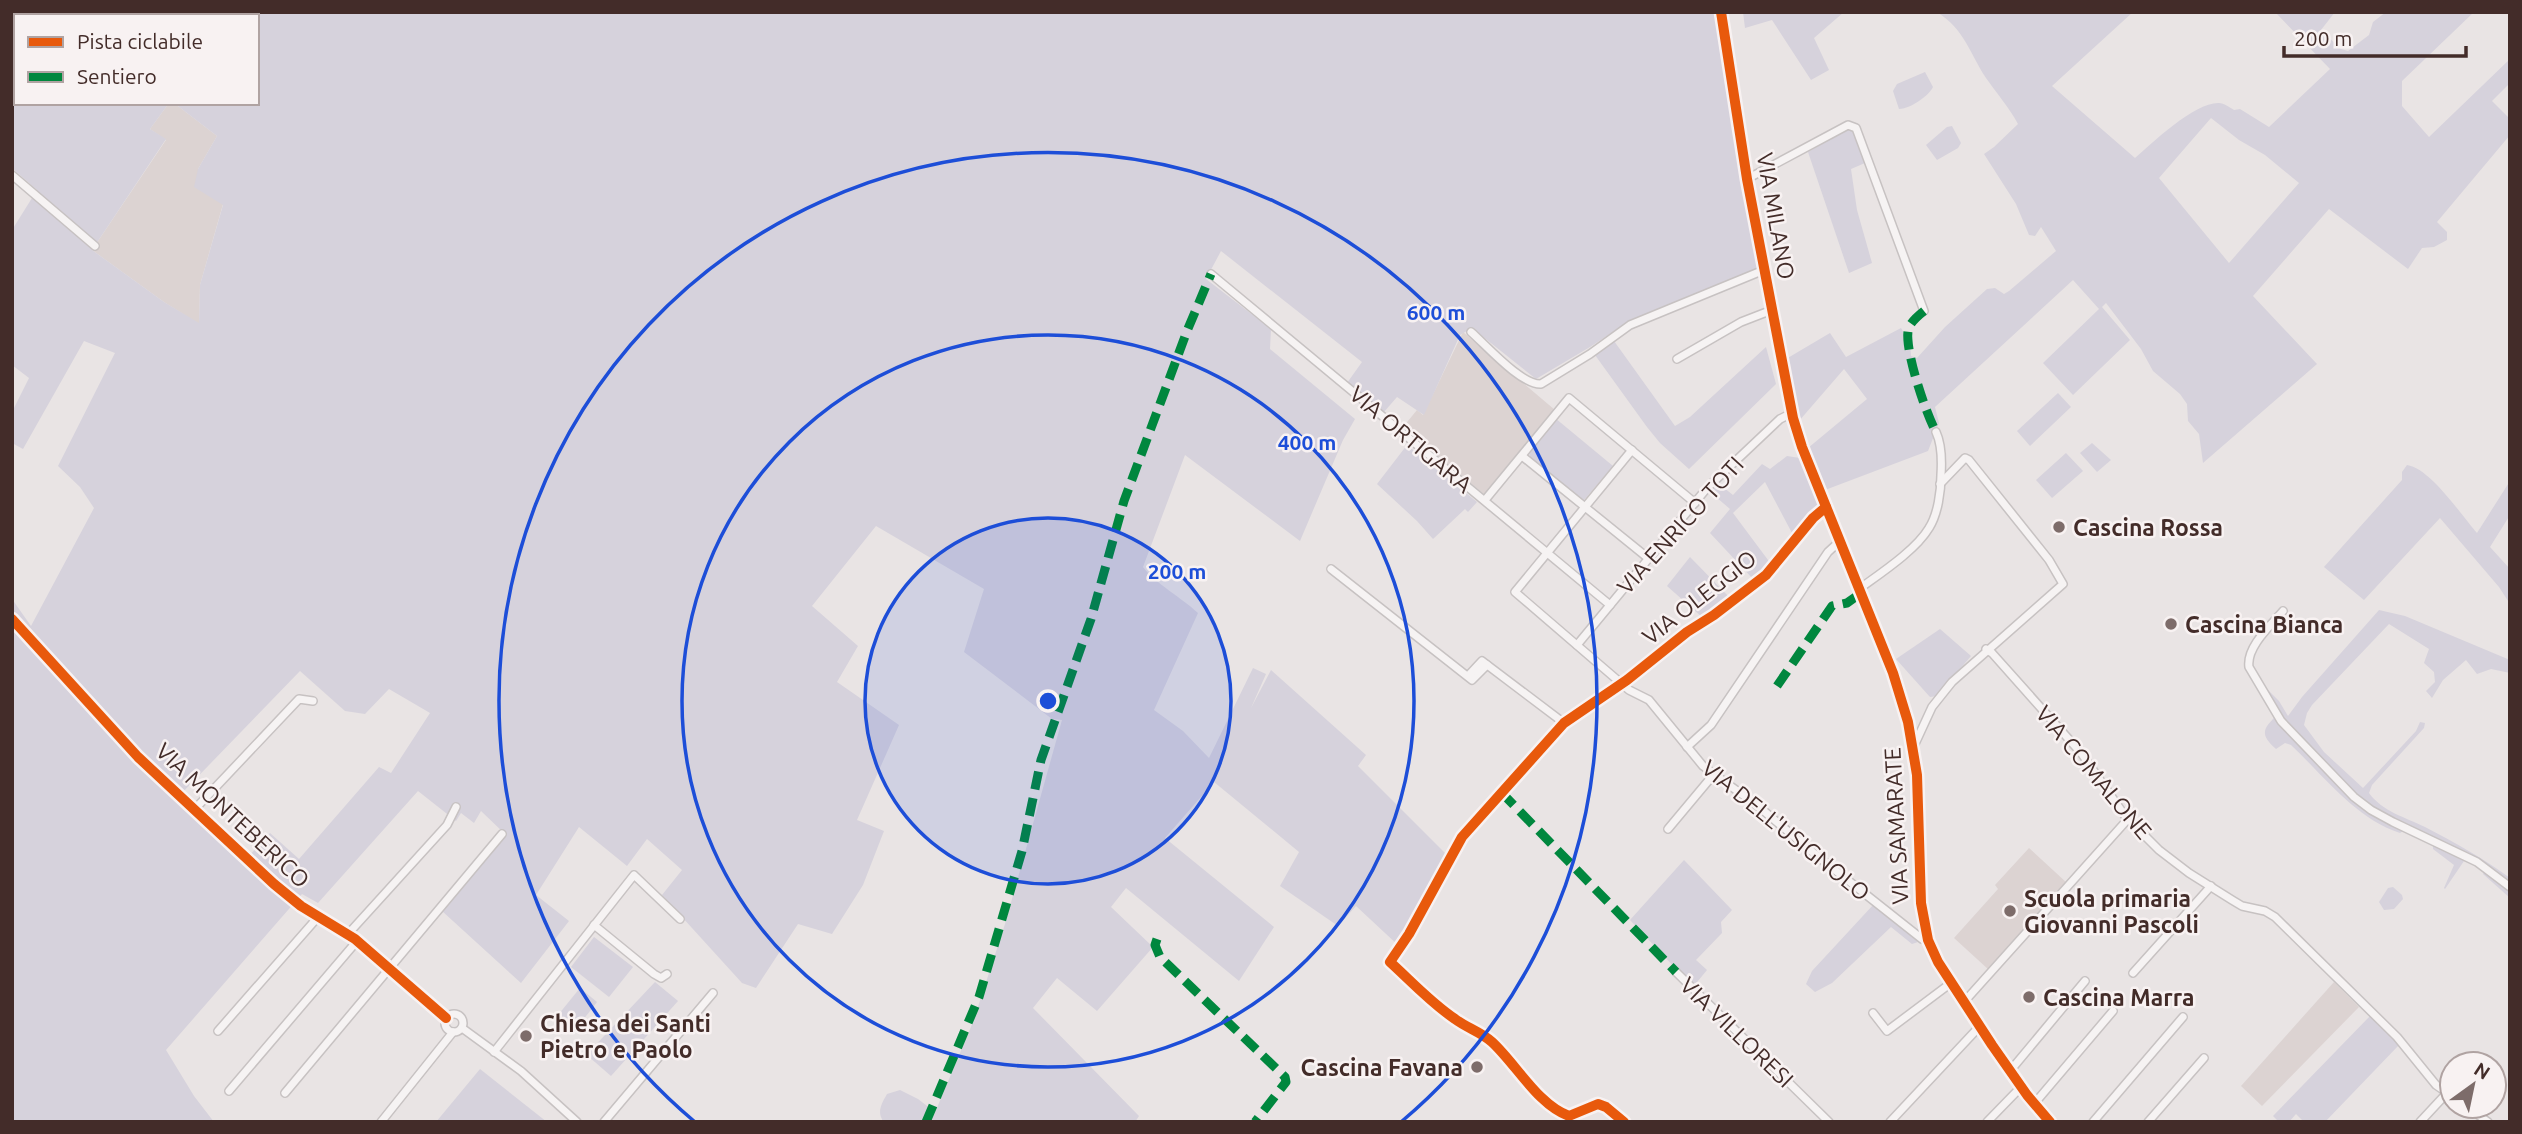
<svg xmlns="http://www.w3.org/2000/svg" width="2522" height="1134" font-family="Ubuntu,sans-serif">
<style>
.built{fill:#dcd3d2}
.green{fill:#d6d2dc;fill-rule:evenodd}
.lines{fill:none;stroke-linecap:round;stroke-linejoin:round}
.minor-casing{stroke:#c7c2c2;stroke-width:10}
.minor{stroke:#f6f3f3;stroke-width:7}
.quiet{stroke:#00873e;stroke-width:9;stroke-dasharray:18 9;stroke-linecap:butt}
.cycleway-casing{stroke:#f8f2f2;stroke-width:15}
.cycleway{stroke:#e8590c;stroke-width:10}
.ring{fill:none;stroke:#1d4ed8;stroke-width:3.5}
.poi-dot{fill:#7d6c6a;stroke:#f8f2f2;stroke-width:2.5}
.labels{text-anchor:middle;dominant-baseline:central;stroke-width:5;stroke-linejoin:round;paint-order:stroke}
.street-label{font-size:23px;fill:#432c29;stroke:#f8f2f2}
.poi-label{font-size:23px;font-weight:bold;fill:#432c29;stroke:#f8f2f2;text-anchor:start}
.centre{fill:#1d4ed8;stroke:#f8f2f2;stroke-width:3.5}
.ring-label{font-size:21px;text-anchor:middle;font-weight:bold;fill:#1d4ed8;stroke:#f8f2f2;stroke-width:5;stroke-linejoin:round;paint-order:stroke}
</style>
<rect width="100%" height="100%" fill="#e9e4e4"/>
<!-- built -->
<g class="built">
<path d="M 169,103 L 174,103 L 217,136 L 198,169 L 223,204 L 200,285 L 199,324 L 164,302 L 92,250 L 166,140 L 150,129 Z"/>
<path d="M 1463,332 L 1555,410 L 1485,495 L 1403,427 L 1417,410 L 1423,415 Z"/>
<path d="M 2029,848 L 2067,883 L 1989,970 L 1954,938 L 1998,889 L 1995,885 Z"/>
<path d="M 2334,982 L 2359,1007 L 2262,1106 L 2241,1086 Z"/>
</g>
<!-- green -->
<g class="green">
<path d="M 56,12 L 1716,12 L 1758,268 L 1641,319 L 1628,322 L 1590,347 L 1536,379 L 1472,328 L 1460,335 L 1424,415 L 1397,397 L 1384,412 L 1347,383 L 1362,362 L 1221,251 L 1206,279 L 1271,329 L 1270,349 L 1355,419 L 1343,440 L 1300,541 L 1185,455 L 1143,567 C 1155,583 1182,598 1198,613 L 1154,710 L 1183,731 L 1209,758 L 1253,668 L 1266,674 L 1251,708 L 1271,670 L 1366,755 L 1358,766 L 1447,855 L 1400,947 L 1356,906 L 1338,926 L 1280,886 L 1299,852 L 1214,782 L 1165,838 L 1274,927 L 1239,981 L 1126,888 L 1111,907 L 1153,947 L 1097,1011 L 1057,978 L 1033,1008 L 1139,1116 L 1135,1122 L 931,1122 L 973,1022 L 1005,924 L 1062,720 L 1052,719 L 964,652 L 984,589 L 876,526 L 812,606 L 858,646 L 837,682 L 899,725 L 857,820 L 884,831 L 863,885 L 832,934 L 798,924 L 756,988 L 742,983 L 662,895 L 682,870 L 647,839 L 627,866 L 579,827 L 536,895 L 569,921 L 521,983 L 442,911 L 505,834 L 481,811 L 474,823 L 461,813 L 456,821 L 418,791 L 318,903 L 302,894 L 166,1050 L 194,1096 L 214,1122 L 12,1122 L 12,599 L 31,626 L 94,508 L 80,487 L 58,466 L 115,353 L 84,341 L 23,449 L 12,443 L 12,412 L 29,378 L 12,365 L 12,230 L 37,190 L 12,168 L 12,89 L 16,86 L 16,103 L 169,103 L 150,129 L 166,139 L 92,250 L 164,302 L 199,323 L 200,285 L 223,205 L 194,187 L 198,169 L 217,136 L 174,103 L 257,103 L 257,16 L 55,16 ZM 300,671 L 345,711 L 365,714 L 389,689 L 430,713 L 391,773 L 379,767 L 299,859 L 270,833 L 246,859 L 180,795 Z"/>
<path d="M 1743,12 L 1844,12 L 1814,38 L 1829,70 L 1811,80 L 1772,20 L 1745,28 Z"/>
<path d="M 1937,12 L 2133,12 L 2052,86 L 2135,158 C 2152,143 2195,102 2219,103 C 2224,103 2229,107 2234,110 L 2240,109 L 2269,127 L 2330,69 L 2275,12 L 2335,12 L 2321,30 L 2341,49 L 2348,51 L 2369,35 L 2373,22 L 2386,12 L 2474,12 L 2402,81 L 2402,106 L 2429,137 L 2510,59 L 2510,83 L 2492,101 L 2510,119 L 2510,135 L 2437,222 L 2447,232 L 2447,240 L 2434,247 L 2422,248 L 2408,269 L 2329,209 L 2253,296 L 2317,364 L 2203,463 L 2199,434 L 2188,421 L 2187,404 L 2180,394 L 2153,371 L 2141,349 L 2106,303 L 2102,307 L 2130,340 L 2073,395 L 2043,363 L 2099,309 L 2073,280 L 1935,407 L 1939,423 L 1928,451 L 1825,490 L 1808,448 L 1867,399 L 1844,369 L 1799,421 L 1794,410 L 1786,359 L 1830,333 L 1846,357 L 1901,328 L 1910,343 L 1911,356 L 1917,358 L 1945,327 L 1987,289 L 1995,288 L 2004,294 L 2009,291 L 2056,251 L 2041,227 L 2035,236 L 2029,235 L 2016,204 L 1984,154 L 1994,147 L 2018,124 C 2009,107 1997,94 1986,78 C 1969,52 1965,30 1937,12 ZM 2211,118 L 2239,140 L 2265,155 L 2299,183 L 2229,263 L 2159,178 Z"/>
<path d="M 1925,72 L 1933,87 C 1928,97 1909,109 1899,109 L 1893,91 L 1897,84 Z"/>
<path d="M 1952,126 L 1961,143 L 1958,148 L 1937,160 L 1926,145 L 1947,127 Z"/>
<path d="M 1848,128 L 1855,131 L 1865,163 L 1851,169 L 1857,210 L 1872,263 L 1849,273 L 1808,152 Z"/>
<path d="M 1614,341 L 1675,426 L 1690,417 L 1766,347 L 1776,384 L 1689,469 L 1660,443 L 1647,427 L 1595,355 Z"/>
<path d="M 2058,393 L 2071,407 L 2030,446 L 2017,431 Z"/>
<path d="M 1555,418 L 1613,466 L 1584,500 L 1531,460 L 1529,453 Z"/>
<path d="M 2092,443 L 2111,460 L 2097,472 L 2080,453 Z"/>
<path d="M 1407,445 L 1477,502 L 1468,512 L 1465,509 L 1433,539 L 1417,521 L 1377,484 Z"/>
<path d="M 2066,453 L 2083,471 L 2052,498 L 2036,480 Z"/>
<path d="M 1787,456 L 1800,458 L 1821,507 L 1792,533 L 1765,482 L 1733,513 L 1771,564 L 1753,579 L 1710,533 L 1730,509 L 1709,491 L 1719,484 L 1733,495 L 1762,464 L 1770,469 Z"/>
<path d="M 2407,465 C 2430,468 2462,516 2477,533 L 2510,481 L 2510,515 L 2490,547 L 2510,569 L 2510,604 L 2499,587 L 2440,518 L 2364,600 L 2324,567 L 2402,480 L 2402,472 Z"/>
<path d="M 1690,557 L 1730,598 L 1713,612 L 1702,617 L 1667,586 Z"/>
<path d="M 2379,610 L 2405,616 L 2510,660 L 2510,673 L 2491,669 L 2477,674 L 2466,660 L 2443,680 L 2432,698 L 2426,691 L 2435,682 L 2434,672 L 2424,663 L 2429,649 L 2389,624 L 2312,705 L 2307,713 L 2304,725 L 2324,752 L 2363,788 L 2416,731 L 2420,722 L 2425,723 L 2424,728 L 2372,785 L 2369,793 C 2383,812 2405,817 2425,827 C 2454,842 2483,858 2510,878 L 2510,898 L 2483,874 L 2487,868 L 2477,861 L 2474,865 L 2464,861 L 2445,889 L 2444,888 L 2454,865 L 2433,849 L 2433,843 L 2406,829 L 2400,833 C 2356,819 2324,776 2291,745 L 2285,743 L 2276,749 C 2258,733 2264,728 2279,713 L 2266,691 L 2267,689 L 2279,701 L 2288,716 L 2302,697 Z"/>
<path d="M 1940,629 L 1971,656 L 1937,696 L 1930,697 L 1896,659 Z"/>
<path d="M 1684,860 L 1732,910 L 1721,922 L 1722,933 L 1696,960 L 1707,970 L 1693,987 L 1630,920 Z"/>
<path d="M 2393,887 L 2402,895 L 2403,899 L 2394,909 L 2384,910 L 2379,902 L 2388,888 Z"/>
<path d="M 1874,904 L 1918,942 L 1912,944 L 1891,927 L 1832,983 L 1815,992 L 1806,984 L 1812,971 Z"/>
<path d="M 594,937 L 633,967 L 609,997 L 571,967 Z"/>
<path d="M 655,982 L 678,1001 L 611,1076 L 588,1056 L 589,1052 Z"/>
<path d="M 580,988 L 597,1002 L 572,1034 L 554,1020 Z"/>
<path d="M 2370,1016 L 2399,1045 L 2325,1122 L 2304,1122 L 2296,1114 L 2289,1122 L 2279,1122 L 2273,1116 Z"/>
<path d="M 480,1069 L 547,1122 L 436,1122 Z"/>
<path d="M 900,1090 L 918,1099 L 931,1109 L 925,1122 L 884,1122 C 876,1112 882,1103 887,1094 Z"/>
</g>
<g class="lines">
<!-- minor casing -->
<g class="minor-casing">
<g id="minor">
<path d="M 41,12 L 43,16"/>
<path d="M 1721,12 L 1747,179 L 1793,418 L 1802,447 L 1893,673 L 1908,722 L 1917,775 L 1921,903 L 1928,940 L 1938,962 L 1992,1045 L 2027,1095 L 2050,1122"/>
<path d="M 48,16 L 50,12"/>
<path d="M 12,81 L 16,78"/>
<path d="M 12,175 L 95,246"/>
<path d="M 1747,179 L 1848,125 L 1856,128 L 1924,311"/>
<path d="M 1211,274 L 1610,605"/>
<path d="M 1471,332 C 1486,345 1521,385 1541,384 L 1590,354 L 1630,325 L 1764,270"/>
<path d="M 1677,359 L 1741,322 L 1772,310"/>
<path d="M 1632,450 L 1515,592 L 1629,690 L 1649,700 L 1703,766 L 1758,806 L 1816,855 L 1922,939 L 1928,940"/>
<path d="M 1522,456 L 1648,558"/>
<path d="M 1485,500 L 1569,398 L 1695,503"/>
<path d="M 1331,569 L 1472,680 L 1487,665"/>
<path d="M 1859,589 C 1881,573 1916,550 1929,528 C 1938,514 1941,491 1941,475 C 1942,460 1942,445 1936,432"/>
<path d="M 2283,611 C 2271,625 2246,647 2249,667 L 2281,721 L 2354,797 L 2371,810 L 2393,822 L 2477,862 L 2510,887"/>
<path d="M 12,619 L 138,757 L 274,884 L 301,906 L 355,939 L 446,1018"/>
<path d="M 1577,645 L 1707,488 L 1780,419 L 1792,413"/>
<path d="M 1986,649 L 1992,653 L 2082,754 L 2125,816 L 2159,850 L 2189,873 L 2232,900 L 2242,906 L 2265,911 L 2275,917 L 2397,1037 L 2436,1085 L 2452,1096"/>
<path d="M 1468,676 L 1482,661 L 1564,723"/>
<path d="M 1914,746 L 1932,707 L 1952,682 L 2063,584 L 2049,560 L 1969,460 L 1965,458 L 1940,484"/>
<path d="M 1687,747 L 1711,725 L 1828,552 L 1840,541"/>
<path d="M 194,810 L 299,699 L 313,701"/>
<path d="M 1668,829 L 1714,774"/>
<path d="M 594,925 L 654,974 L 661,978 L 667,974"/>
<path d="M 348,934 L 447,825 L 456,807"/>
<path d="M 1676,972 L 1829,1122"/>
<path d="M 2133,973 L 2211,886"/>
<path d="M 1964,1002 L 2128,819"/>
<path d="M 1873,1013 L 1887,1031 L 1951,983"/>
<circle cx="454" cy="1023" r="9"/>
<path d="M 462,1028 L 521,1071 L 577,1122"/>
<path d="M 218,1031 L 318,917"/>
<path d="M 494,1052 L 634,875 L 680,919"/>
<path d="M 2010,1071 L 2085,981"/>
<path d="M 229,1091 L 357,941"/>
<path d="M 285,1093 L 502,834"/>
<path d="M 2034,1104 L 2113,1011"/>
<path d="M 2466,1106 L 2488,1122"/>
<path d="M 381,1122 L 453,1032"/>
<path d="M 604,1122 L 713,993"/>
<path d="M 1624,1122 L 1606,1107 L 1598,1104 L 1569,1116 C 1538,1105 1516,1064 1492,1042 C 1481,1032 1467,1028 1455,1019 C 1431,1003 1411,981 1390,962 L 1409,934 L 1462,837 L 1564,723 L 1627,680 L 1687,632 L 1714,615 L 1766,575 L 1813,518 L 1826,507"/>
<path d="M 1890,1122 L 1980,1026"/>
<path d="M 1987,1122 L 2021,1087"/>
<path d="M 2093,1122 L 2183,1017"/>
<path d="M 2148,1122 L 2204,1058"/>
<path d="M 2420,1122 L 2447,1093"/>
</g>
</g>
<!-- minor -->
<use href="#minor" class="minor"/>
<!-- quiet -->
<g class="quiet">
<path d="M 1924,311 C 1919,315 1912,321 1909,327 C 1902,344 1926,414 1936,432"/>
<path d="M 1777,686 L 1832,606 L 1847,603 L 1861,593"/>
<path d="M 1501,792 L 1676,972"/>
<path d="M 1157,939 L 1155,945 L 1160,957 L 1285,1077 L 1286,1082 L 1255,1122"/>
<path d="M 926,1122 L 979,997 L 1022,851 L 1041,760 L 1091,619 L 1124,501 L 1187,331 L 1211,274"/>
</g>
<!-- cycleway casing -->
<g class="cycleway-casing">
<g id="cycleway">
<path d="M 1721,12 L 1747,179 L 1793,418 L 1802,447 L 1893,673 L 1908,722 L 1917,775 L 1921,903 L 1928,940 L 1938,962 L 1992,1045 L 2027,1095 L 2050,1122"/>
<path d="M 12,619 L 138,757 L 274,884 L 301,906 L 355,939 L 446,1018"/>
<path d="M 1624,1122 L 1606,1107 L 1598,1104 L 1569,1116 C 1538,1105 1516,1064 1492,1042 C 1481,1032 1467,1028 1455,1019 C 1431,1003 1411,981 1390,962 L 1409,934 L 1462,837 L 1564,723 L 1627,680 L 1687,632 L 1714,615 L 1766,575 L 1813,518 L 1826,507"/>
</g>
</g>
<!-- cycleway -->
<use href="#cycleway" class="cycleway"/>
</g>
<!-- distance rings -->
<circle cx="1048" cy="701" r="183" fill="#1d4ed8" fill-opacity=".12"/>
<g class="ring">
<circle cx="1048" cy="701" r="183"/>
<circle cx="1048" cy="701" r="366"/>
<path d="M695 1122A549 549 0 1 1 1401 1122"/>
</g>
<!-- markers -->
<g class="poi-dot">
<circle cx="2059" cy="527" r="7"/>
<circle cx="2171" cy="624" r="7"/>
<circle cx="2010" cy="911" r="7"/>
<circle cx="2029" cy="997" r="7"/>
<circle cx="526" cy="1036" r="7"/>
<circle cx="1477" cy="1067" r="7"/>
</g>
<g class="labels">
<!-- street labels -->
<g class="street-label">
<text transform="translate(1776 216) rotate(80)">VIA MILANO</text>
<text transform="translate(1411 439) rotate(40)">VIA ORTIGARA</text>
<text transform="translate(1680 525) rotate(-48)">VIA ENRICO TOTI</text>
<text transform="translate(1699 597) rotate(-38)">VIA OLEGGIO</text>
<text transform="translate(2094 772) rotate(50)">VIA COMALONE</text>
<text transform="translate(233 815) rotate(43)">VIA MONTEBERICO</text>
<text transform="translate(1896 826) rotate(-93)">VIA SAMARATE</text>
<text transform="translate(1786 830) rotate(39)">VIA DELL'USIGNOLO</text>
<text transform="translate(1737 1032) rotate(44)">VIA VILLORESI</text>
</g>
<!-- poi labels -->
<g class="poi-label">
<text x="2073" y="527">Cascina Rossa</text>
<text x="2185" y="624">Cascina Bianca</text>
<text x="2024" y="898">Scuola primaria<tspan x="2024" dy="26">Giovanni Pascoli</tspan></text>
<text x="2043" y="997">Cascina Marra</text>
<text x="540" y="1023">Chiesa dei Santi<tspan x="540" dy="26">Pietro e Paolo</tspan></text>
<text x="1463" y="1067" text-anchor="end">Cascina Favana</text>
</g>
</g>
<circle cx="1048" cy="701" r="10" class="centre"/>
<g class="ring-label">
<text x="1436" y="320">600 m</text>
<text x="1307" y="450">400 m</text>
<text x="1177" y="579">200 m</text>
</g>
<!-- border -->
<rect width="2522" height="1134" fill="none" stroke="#432c29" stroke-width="28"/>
<!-- legend -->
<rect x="14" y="14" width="245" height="91" fill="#f8f2f2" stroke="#b0a3a2" stroke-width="2"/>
<rect x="28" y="37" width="35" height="10" fill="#e8590c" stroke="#b0a3a2" stroke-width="2"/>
<text x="77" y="49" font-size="21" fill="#432c29">Pista ciclabile</text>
<rect x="28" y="72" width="35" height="10" fill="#00873e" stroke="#b0a3a2" stroke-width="2"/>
<text x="77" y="84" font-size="21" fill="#432c29">Sentiero</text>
<!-- north arrow -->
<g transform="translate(2473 1085) rotate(33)"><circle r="33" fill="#f8f2f2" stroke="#b0a3a2" stroke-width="2"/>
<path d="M0-5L12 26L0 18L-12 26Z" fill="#7d6c6a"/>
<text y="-10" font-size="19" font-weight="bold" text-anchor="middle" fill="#432c29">N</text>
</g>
<!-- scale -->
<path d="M2284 46v10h182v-10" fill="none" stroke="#432c29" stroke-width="3.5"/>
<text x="2294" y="46" font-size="21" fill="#432c29" stroke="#f8f2f2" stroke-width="5" paint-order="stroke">200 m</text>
</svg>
